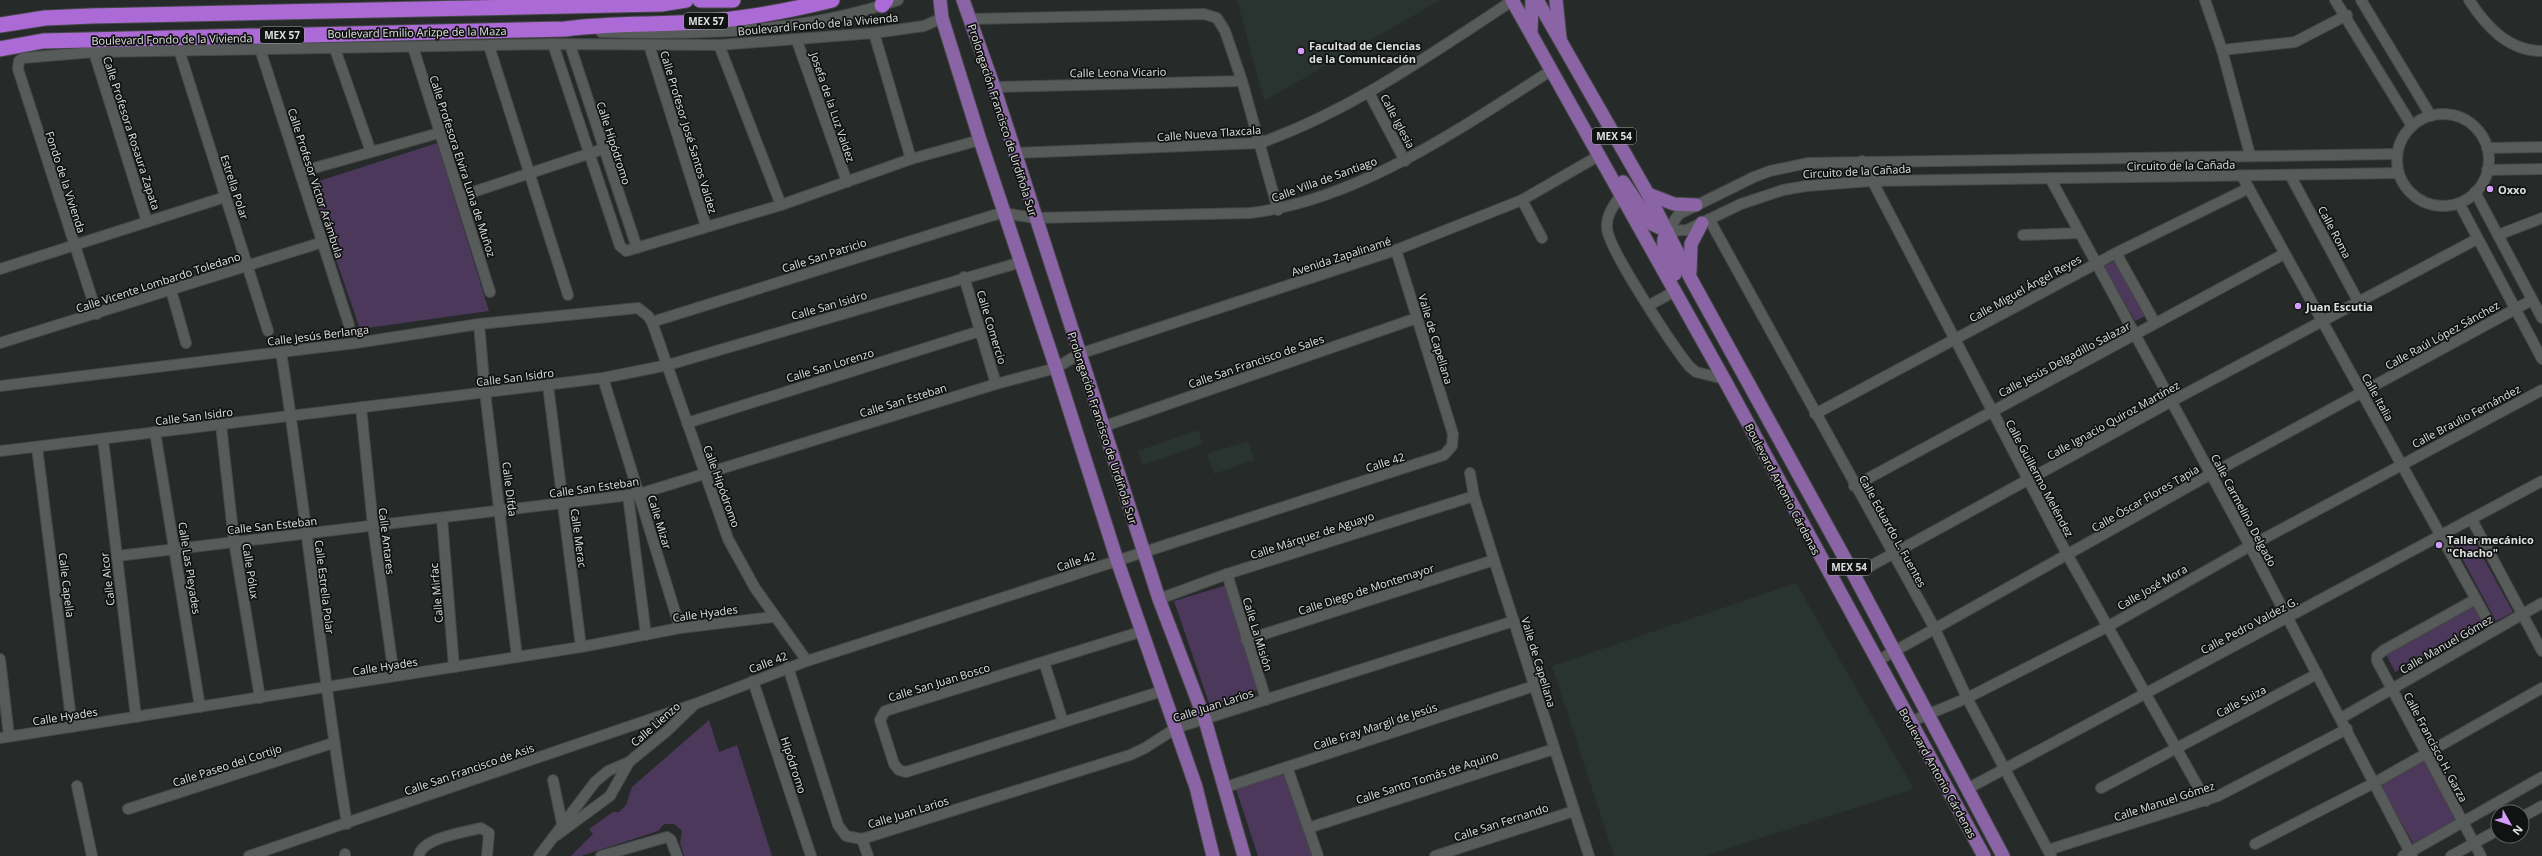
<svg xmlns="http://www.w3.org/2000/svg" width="2542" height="856" font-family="'Open Sans',sans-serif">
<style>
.built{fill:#293431}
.green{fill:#4c385a}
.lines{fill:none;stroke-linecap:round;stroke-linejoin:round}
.minor-casing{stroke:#454847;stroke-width:12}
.major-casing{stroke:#454847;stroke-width:15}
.highway-casing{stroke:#454847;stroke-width:17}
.minor{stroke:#575b5a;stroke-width:10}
.major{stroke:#8a64a5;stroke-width:13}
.highway{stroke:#ac6ad7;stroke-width:15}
.poi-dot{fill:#d49cfb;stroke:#111212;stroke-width:1.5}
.labels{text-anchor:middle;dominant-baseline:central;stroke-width:3.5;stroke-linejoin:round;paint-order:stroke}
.shield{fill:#111212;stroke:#a0a2a2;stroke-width:1}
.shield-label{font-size:10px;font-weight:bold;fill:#dee0df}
.street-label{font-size:11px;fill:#dee0df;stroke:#111212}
.poi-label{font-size:11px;font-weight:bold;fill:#dee0df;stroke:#111212;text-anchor:start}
</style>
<rect width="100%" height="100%" fill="#262a29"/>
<!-- built -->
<g class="built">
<path d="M 1237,0 L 1441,0 L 1264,101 Z"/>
<path d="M 1198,430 L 1203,444 L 1143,465 L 1138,451 Z"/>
<path d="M 1248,441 L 1254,460 L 1214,474 L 1207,454 Z"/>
<path d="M 1796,583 L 1914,789 L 1705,856 L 1614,856 L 1552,666 Z"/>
</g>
<!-- green -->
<g class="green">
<path d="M 437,143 L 489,311 L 360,329 L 310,184 Z"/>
<path d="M 2115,261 L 2145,316 L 2135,321 L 2104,266 Z"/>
<path d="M 2472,537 L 2513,612 L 2496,621 L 2455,545 Z"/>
<path d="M 1227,585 L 1260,689 L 1210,706 L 1174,601 Z"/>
<path d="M 2475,606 L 2483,623 L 2395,672 L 2386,654 Z"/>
<path d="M 709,720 L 719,752 L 737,745 L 772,856 L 684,856 L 680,843 L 682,831 L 674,824 L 664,824 L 658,831 L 581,856 L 571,856 L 593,834 L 589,829 L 613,812 L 619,812 L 626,805 L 632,787 Z"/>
<path d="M 2424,756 L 2458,820 L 2414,845 L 2378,781 Z"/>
<path d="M 1287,773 L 1314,856 L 1258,856 L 1236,789 Z"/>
</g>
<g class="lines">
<!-- minor casing -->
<g class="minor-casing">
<g id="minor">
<path d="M 2205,0 L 2222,50 L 2250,155"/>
<path d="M 2335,0 L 2412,126"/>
<path d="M 2361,0 L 2431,116"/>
<path d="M 2469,0 C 2486,26 2508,51 2542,51"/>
<path d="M 970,19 L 1204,14 L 1217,18 L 1225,31 L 1242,81 L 1278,210"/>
<path d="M 601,32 C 700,35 803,33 898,0"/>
<path d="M 874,33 L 911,159"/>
<path d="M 797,41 L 847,182"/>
<path d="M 553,44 L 620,246 L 626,251 L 781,205 L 911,159 L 980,140"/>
<path d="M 570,45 L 637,248"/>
<path d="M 649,45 L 706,226"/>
<path d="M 719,45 L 781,205"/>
<path d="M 489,46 L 568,295"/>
<path d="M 413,47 L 490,292"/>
<path d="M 260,49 L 349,325"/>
<path d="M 335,49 L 371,152"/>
<path d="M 179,50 L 268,331"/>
<path d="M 2222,50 L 2295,42 L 2347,15"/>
<path d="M 94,52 L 147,222"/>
<path d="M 994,87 L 1242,81"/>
<path d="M 1369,93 L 1405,161"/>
<circle cx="2443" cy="160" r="46"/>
<path d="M 2487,148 L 2542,147"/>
<path d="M 1014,153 L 1260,143 C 1352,110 1431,54 1512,1"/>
<path d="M 1862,161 L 2068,556 L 2206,801"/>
<path d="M 2487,170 L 2542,169"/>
<path d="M 300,172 L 439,133"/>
<path d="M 2290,175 L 2358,301"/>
<path d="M 2242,176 L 2493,630"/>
<path d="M 2050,178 L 2250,546 L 2412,856"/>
<path d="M 2475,192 L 2542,318"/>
<path d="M 1621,195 C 1614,205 1606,215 1607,228 C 1608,249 1673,346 1689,366 L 1696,372 L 1724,379"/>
<path d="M 461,196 L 603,149"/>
<path d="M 1522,200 L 1542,238"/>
<path d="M 2459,203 L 2542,359"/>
<path d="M 1709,219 L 1934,627 L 1967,698 L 2051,856"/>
<path d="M 1667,231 L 1679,214 L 1754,177 L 1770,171 L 1808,163 L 2397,154"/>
<path d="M 1667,231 L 1687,230 L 1741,204 L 1783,190 L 1806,186 L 1871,181 L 2399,173"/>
<path d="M 2023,235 L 2079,233"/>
<path d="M 2498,235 L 2542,218"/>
<path d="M 2116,253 L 2155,323"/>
<path d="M 0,269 L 225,197"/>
<path d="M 964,277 L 996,384"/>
<path d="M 171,290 L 186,343"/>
<path d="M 1648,306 L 1675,291"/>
<path d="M 97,314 L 18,69 L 19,61 L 23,58 L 94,52 L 553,44 L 719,45 L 874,33 L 924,26 L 942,18"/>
<path d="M 652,322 L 994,215 L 1004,213 L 1034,218 L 1250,213 C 1359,200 1462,127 1552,70"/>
<path d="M 479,324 L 485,392 L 517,657"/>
<path d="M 0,343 L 323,242"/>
<path d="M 281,352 C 306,509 321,667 347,824"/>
<path d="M 603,378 L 680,628"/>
<path d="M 548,385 L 581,647"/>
<path d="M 0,386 L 356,343 L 479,324 L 638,308 L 648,316 L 652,322 L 728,539 L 755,588 L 807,661"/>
<path d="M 361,407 L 373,526 L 394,676"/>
<path d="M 1815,414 L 2116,253 L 2249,188"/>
<path d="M 687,423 L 980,331"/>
<path d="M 221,425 L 234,541 L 260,698"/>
<path d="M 1102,427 L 1417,318"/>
<path d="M 155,432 L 200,707"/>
<path d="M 103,439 L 136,717"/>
<path d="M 37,447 L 72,727"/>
<path d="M 0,451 L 603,378 L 668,365 L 1021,262"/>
<path d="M 1470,473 L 1474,496 L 1494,560 L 1589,856"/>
<path d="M 1854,486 L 2284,254"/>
<path d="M 628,495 L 646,635"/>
<path d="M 442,518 L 454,667"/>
<path d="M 2472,520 L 2542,651"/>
<path d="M 117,556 L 639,494 L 996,384 L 1056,368 L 1079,354 L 1396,250 L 1522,200 L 1600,155"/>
<path d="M 1227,574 L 1266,700"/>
<path d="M 1854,575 L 2170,402 L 2477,239"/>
<path d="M 1159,599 L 1227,574 L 1474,496"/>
<path d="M 2476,599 L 2384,650 L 2377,656 L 2377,661 L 2481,856"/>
<path d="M 1143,631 L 885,711 L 880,720 L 894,764 L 899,770 L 906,772 L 1162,691"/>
<path d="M 1246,640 L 1494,560"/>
<path d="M 0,659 L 9,736"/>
<path d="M 1877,661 L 2211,474 L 2532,300"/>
<path d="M 1044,662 L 1063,722"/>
<path d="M 788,667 L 838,825 L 846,836 L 862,839 L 1130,755 L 1145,748 L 1176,728 L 1514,621"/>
<path d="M 753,681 L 811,856"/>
<path d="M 2341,718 L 2542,603"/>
<path d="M 1910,722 L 1967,698 L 2107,627 L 2250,546 L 2542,390"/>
<path d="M 0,738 L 581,647 L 680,628 L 773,617"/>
<path d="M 1287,767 L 1318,856"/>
<path d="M 553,780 L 563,828"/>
<path d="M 77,786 L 92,856"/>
<path d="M 1223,788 L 1534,686"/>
<path d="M 2101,788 L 2317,674"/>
<path d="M 1967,789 L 2542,481"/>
<path d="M 128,809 L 333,743"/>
<path d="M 2522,817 L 2542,806"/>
<path d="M 1308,828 L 1554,749"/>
<path d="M 557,835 L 610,796 L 629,762"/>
<path d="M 862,839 L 868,856"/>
<path d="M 2255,844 L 2374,783 L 2542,688"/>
<path d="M 2048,850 L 2218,796 L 2347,729"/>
<path d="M 345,854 L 345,856"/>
<path d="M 249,856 L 695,704 L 807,661 L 1444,455 L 1452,446 L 1453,434 L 1396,250"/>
<path d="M 419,856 C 421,838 465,832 481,828 L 489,833 L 487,856"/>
<path d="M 539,856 L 595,782 L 608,771 L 629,762 L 667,731 L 693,706"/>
<path d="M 601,856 L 667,837 L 671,840 L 677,856"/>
<path d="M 1435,856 L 1574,811"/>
<path d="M 2403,856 L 2542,777"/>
<path d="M 2451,856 L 2498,830"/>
</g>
</g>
<!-- major casing -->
<g class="major-casing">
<g id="major">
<path d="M 940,0 L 942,18 L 980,140 L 1056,368 L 1117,560 L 1196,787 L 1213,856"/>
<path d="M 963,0 L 994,87 L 1159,599 L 1205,720 L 1244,856"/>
<path d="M 1512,0 L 1724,379 L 1984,856"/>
<path d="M 1537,0 L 1648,194 L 1691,279 L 1854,575 L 2003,856"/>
<path d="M 1556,0 L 1560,38"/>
<path d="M 1531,31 L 1532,0"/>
<path d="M 1623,182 L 1652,224 L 1667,231"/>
<path d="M 1648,194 L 1674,204 L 1696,205"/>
<path d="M 1667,231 C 1659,246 1667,260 1675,274"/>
<path d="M 1690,272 L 1691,244 L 1702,223"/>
</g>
</g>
<!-- highway casing -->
<g class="highway-casing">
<g id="highway">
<path d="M 700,0 L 733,0"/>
<path d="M 882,5 L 886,0"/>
<path d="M 0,25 L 45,18 L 91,16 L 661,4 L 686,0"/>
<path d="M 0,49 L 43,41 L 565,29 C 610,23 655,25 699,22 C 744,19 788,11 832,0"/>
</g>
</g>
<!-- minor -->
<use href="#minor" class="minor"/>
<!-- major -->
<use href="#major" class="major"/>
<!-- highway -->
<use href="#highway" class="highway"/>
</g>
<!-- markers -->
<g class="poi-dot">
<circle cx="1301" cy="51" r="4"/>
<circle cx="2490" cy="189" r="4"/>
<circle cx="2298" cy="306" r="4"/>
<circle cx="2439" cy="545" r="4"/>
</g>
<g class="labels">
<!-- shield labels -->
<g class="shield">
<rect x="684" y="13" width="44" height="16" rx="3"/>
<rect x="260" y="27" width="44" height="16" rx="3"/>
<rect x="1592" y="128" width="44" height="16" rx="3"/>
<rect x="1827" y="559" width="44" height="16" rx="3"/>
</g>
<g class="shield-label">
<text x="706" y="21">MEX 57</text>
<text x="282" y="35">MEX 57</text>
<text x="1614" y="136">MEX 54</text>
<text x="1849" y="567">MEX 54</text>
</g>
<!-- street labels -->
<g class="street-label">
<text transform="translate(818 24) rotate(-5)">Boulevard Fondo de la Vivienda</text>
<text transform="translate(417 32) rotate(-1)">Boulevard Emilio Arizpe de la Maza</text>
<text transform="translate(172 39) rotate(-1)">Boulevard Fondo de la Vivienda</text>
<text transform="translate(1118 72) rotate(-1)">Calle Leona Vicario</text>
<text transform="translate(833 107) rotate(71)">Josefa de la Luz Valdez</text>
<text transform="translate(1003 120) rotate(72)">Prolongación Francisco de Urdiñola Sur</text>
<text transform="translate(1398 121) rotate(62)">Calle Iglesia</text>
<text transform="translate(689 132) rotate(73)">Calle Profesor José Santos Valdez</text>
<text transform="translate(132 133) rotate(72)">Calle Profesora Rosaura Zapata</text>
<text transform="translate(1209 133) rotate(-4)">Calle Nueva Tlaxcala</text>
<text transform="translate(614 143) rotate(72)">Calle Hipódromo</text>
<text transform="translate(2181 165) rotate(-1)">Circuito de la Cañada</text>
<text transform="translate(463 166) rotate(72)">Calle Profesora Elvira Luna de Muñoz</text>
<text transform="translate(1857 171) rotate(-3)">Circuito de la Cañada</text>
<text transform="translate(1324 179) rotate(-20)">Calle Villa de Santiago</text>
<text transform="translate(66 182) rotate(72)">Fondo de la Vivienda</text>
<text transform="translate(316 183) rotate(72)">Calle Profesor Víctor Arámbula</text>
<text transform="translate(235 187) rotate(72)">Estrella Polar</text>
<text transform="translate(2335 232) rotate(62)">Calle Roma</text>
<text transform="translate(824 255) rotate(-18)">Calle San Patricio</text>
<text transform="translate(1341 256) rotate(-18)">Avenida Zapalinamé</text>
<text transform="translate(158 282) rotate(-18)">Calle Vicente Lombardo Toledano</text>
<text transform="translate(2025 288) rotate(-29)">Calle Miguel Ángel Reyes</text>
<text transform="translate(829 305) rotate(-16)">Calle San Isidro</text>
<text transform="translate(992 327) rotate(73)">Calle Comercio</text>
<text transform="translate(318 335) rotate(-7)">Calle Jesús Berlanga</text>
<text transform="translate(2442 335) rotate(-29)">Calle Raúl López Sánchez</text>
<text transform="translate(1436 339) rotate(73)">Valle de Capellana</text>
<text transform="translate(2064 359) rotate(-28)">Calle Jesús Delgadillo Salazar</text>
<text transform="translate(1256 361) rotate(-19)">Calle San Francisco de Sales</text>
<text transform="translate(830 365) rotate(-17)">Calle San Lorenzo</text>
<text transform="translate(515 377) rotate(-7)">Calle San Isidro</text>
<text transform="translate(2378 397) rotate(61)">Calle Italia</text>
<text transform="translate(903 400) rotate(-17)">Calle San Esteban</text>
<text transform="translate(194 416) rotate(-7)">Calle San Isidro</text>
<text transform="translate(2466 416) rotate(-28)">Calle Braulio Fernández</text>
<text transform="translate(2113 420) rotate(-29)">Calle Ignacio Quiroz Martínez</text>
<text transform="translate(1103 428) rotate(72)">Prolongación Francisco de Urdiñola Sur</text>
<text transform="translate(1385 462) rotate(-18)">Calle 42</text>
<text transform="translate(2040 478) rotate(62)">Calle Guillermo Meléndez</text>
<text transform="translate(722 486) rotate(70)">Calle Hipódromo</text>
<text transform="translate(594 487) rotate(-8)">Calle San Esteban</text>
<text transform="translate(510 489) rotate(83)">Calle Difda</text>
<text transform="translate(1783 489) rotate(62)">Boulevard Antonio Cárdenas</text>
<text transform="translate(2145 498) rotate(-30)">Calle Óscar Flores Tapia</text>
<text transform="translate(2244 510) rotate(62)">Calle Carmelino Delgado</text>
<text transform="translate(660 522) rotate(73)">Calle Mizar</text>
<text transform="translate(272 525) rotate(-6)">Calle San Esteban</text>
<text transform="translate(1893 531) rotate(61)">Calle Eduardo L. Fuentes</text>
<text transform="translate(1312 535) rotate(-18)">Calle Márquez de Aguayo</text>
<text transform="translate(579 538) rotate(82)">Calle Merac</text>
<text transform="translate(387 541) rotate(83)">Calle Antares</text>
<text transform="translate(1076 561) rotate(-18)">Calle 42</text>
<text transform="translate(190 568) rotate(81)">Calle Las Pleyades</text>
<text transform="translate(251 571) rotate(81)">Calle Pólux</text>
<text transform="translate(107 579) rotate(-97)">Calle Alcor</text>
<text transform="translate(67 585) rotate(83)">Calle Capella</text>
<text transform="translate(325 587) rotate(83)">Calle Estrella Polar</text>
<text transform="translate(2152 587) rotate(-30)">Calle José Mora</text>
<text transform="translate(1366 589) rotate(-18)">Calle Diego de Montemayor</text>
<text transform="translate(436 593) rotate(-95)">Calle Mirfac</text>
<text transform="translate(705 613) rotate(-8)">Calle Hyades</text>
<text transform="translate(2249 625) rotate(-28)">Calle Pedro Valdez G.</text>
<text transform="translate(1258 634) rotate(73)">Calle La Misión</text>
<text transform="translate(2446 644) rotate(-30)">Calle Manuel Gómez</text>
<text transform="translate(768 662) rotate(-21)">Calle 42</text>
<text transform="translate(1539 662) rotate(73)">Valle de Capellana</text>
<text transform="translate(385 666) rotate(-9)">Calle Hyades</text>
<text transform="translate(939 682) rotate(-17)">Calle San Juan Bosco</text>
<text transform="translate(2241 701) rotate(-28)">Calle Suiza</text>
<text transform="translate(1213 705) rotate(-18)">Calle Juan Larios</text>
<text transform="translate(65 716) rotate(-9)">Calle Hyades</text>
<text transform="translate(655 724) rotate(-41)">Calle Lienzo</text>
<text transform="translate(1375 726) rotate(-18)">Calle Fray Margil de Jesús</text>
<text transform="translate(2436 747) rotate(62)">Calle Francisco H. Garza</text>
<text transform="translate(227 765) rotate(-18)">Calle Paseo del Cortijo</text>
<text transform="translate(794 765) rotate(72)">Hipódromo</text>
<text transform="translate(469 769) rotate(-19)">Calle San Francisco de Asis</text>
<text transform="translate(1938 773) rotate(61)">Boulevard Antonio Cárdenas</text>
<text transform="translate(1427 777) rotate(-18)">Calle Santo Tomás de Aquino</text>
<text transform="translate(2164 801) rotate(-18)">Calle Manuel Gómez</text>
<text transform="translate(908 812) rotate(-17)">Calle Juan Larios</text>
<text transform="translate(1501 822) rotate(-18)">Calle San Fernando</text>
</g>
<!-- poi labels -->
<g class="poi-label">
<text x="1309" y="45">Facultad de Ciencias<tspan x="1309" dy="13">de la Comunicación</tspan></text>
<text x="2498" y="189">Oxxo</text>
<text x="2306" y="306">Juan Escutia</text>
<text x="2447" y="539">Taller mecánico<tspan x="2447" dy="13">"Chacho"</tspan></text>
</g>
</g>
<!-- north arrow -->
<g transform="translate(2510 824) rotate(129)"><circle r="19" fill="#111212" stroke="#636464"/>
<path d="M0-3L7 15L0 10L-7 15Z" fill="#d49cfb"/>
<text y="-6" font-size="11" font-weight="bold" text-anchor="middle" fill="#dee0df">N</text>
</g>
</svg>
